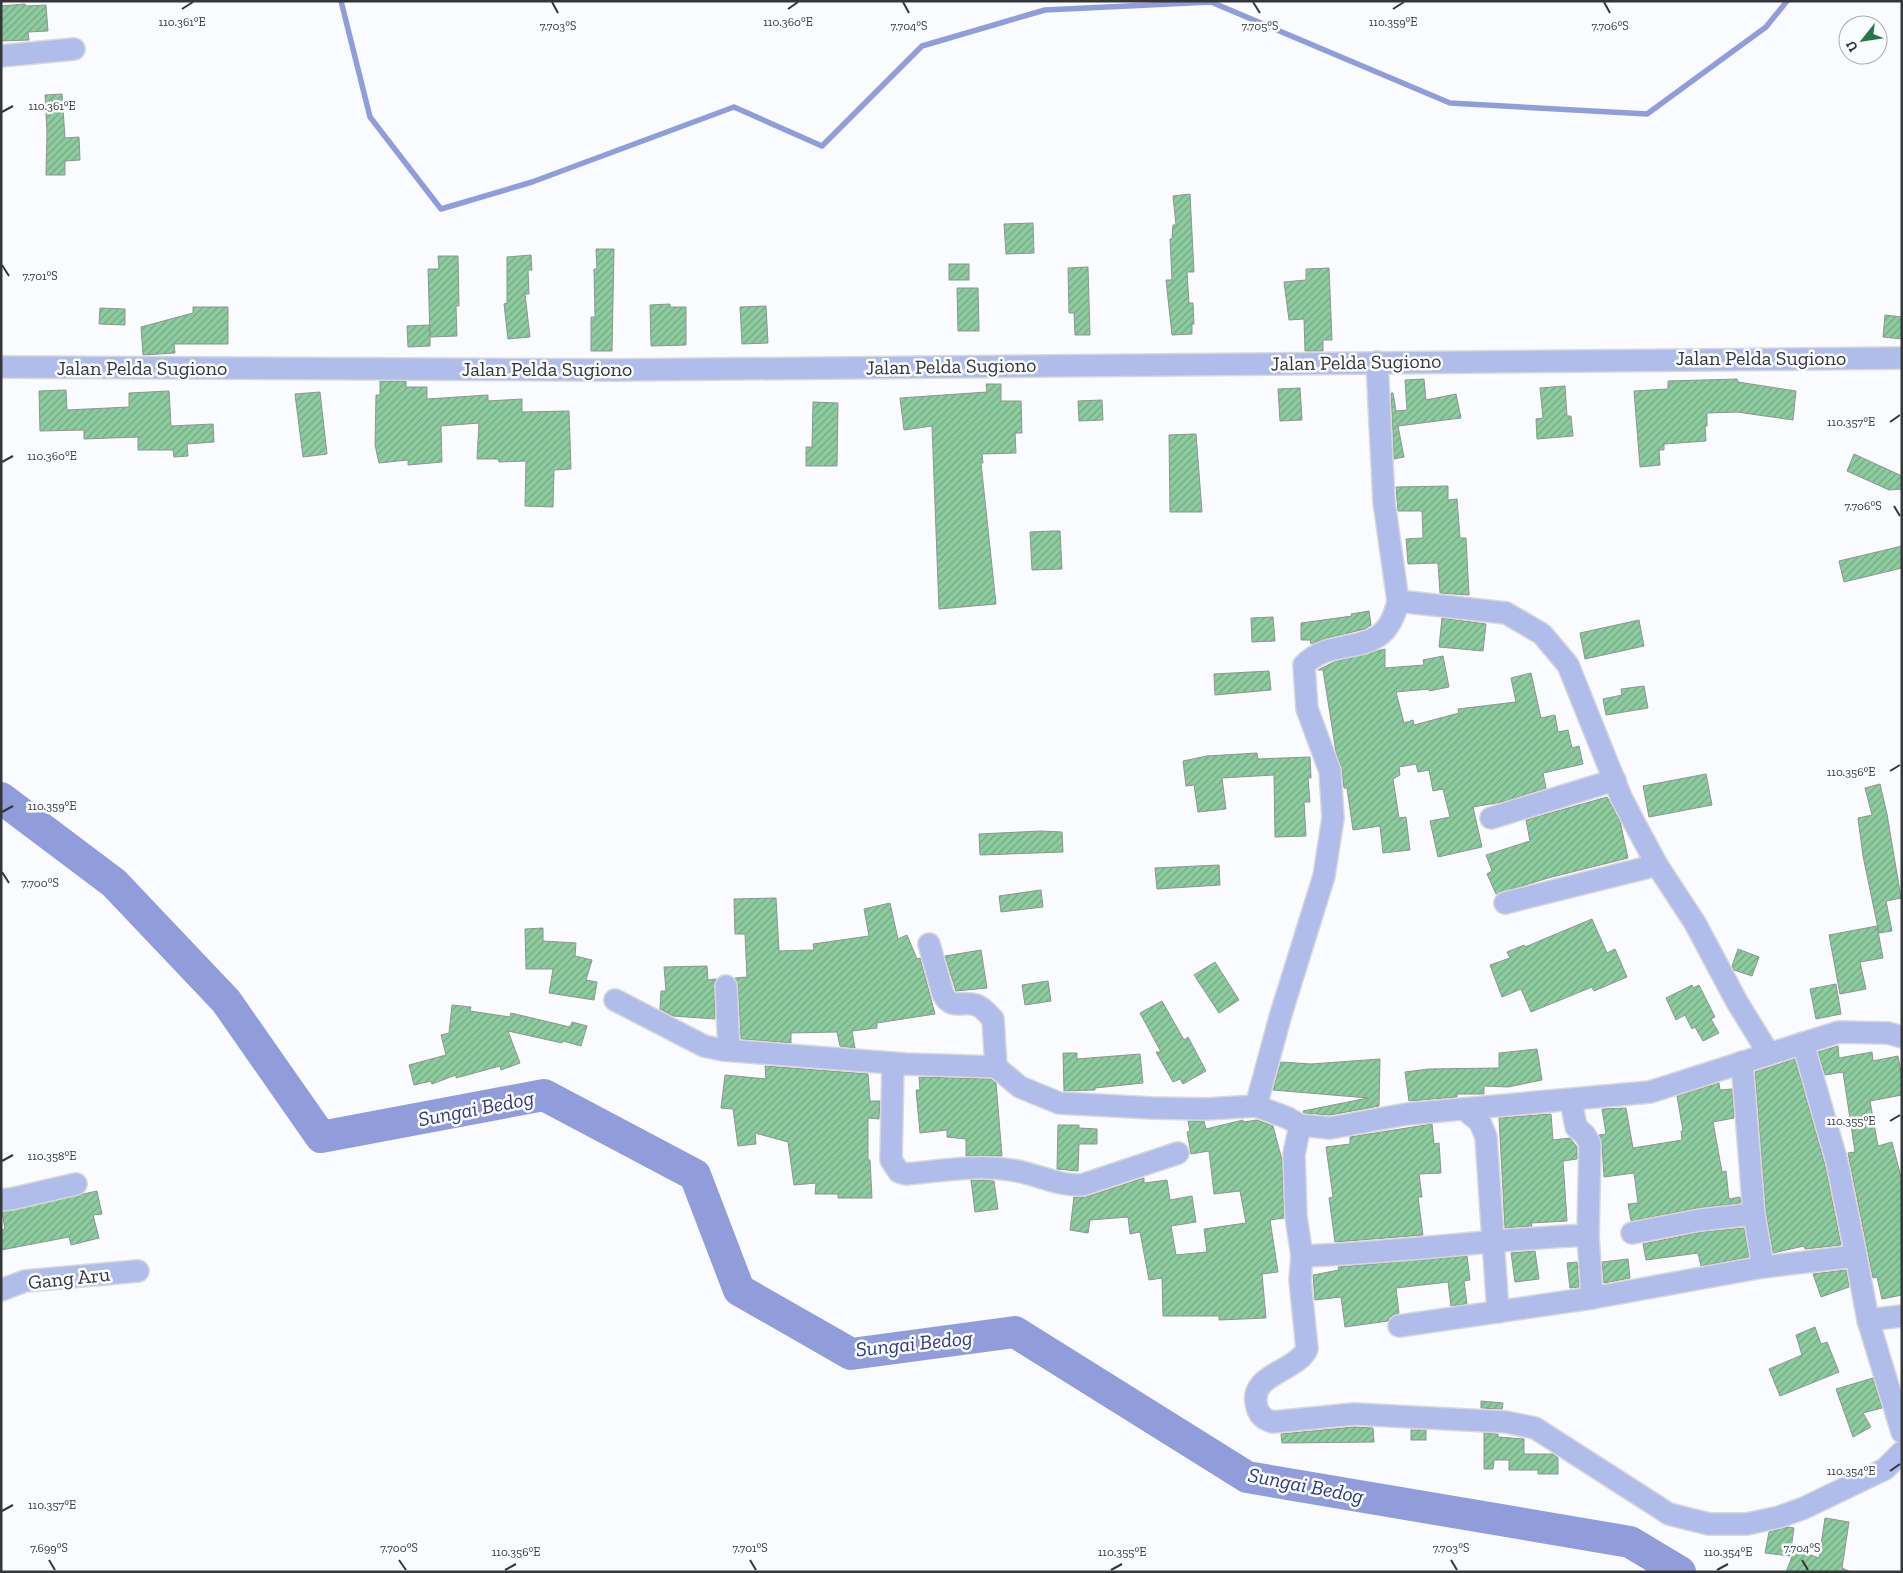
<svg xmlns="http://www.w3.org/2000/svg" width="1903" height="1573" font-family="'Zilla Slab',serif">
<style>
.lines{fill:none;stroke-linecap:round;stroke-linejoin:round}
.stream{stroke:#909dda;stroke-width:5.5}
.river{stroke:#909dda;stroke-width:32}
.building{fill:url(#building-hatch);stroke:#909491}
.minor-casing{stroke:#d7d8da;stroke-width:24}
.minor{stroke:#b0bcea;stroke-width:21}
.ticks{fill:none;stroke:#353637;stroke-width:2}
.labels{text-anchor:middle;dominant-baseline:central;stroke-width:5;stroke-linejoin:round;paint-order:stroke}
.street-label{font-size:20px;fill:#353637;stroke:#fafbfe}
.water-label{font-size:21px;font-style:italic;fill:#313981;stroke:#fafbfe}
.ticks-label{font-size:12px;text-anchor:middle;fill:#353637;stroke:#fafbfe;stroke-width:5;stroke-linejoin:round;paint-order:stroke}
</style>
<defs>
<pattern id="building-hatch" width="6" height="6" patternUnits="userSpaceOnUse" patternTransform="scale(1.25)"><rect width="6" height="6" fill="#8dcc9f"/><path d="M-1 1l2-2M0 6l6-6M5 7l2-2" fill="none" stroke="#74a682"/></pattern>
</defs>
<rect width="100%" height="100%" fill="#fafbfe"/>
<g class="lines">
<!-- stream -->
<path class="stream" d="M 341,1 L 370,117 L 441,209 L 532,182 L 734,107 L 822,146 L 922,46 L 1045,10 L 1211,2 L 1450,103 L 1647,114 L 1766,27 L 1787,1"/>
<!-- river -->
<path class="river" d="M 1,798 L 114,883 L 226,1001 L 321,1137 L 544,1095 L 695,1175 L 739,1290 L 851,1354 L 1015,1332 L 1247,1477 L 1630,1542 L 1680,1572"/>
</g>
<!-- building -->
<g class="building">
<path d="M 25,4 L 26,6 L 46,5 L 48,31 L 28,32 L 29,40 L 1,41 L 1,6 Z"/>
<path d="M 62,94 L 65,138 L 79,137 L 80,160 L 65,161 L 65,175 L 46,175 L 47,132 L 45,95 Z"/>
<path d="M 1190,194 L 1194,272 L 1187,272 L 1189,303 L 1193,303 L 1194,324 L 1192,324 L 1192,334 L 1172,335 L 1166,280 L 1172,280 L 1170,239 L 1172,239 L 1173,225 L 1176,225 L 1173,196 Z"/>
<path d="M 1033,223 L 1034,253 L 1006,254 L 1004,224 Z"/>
<path d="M 596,249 L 614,249 L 612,351 L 591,351 L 591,317 L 595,317 L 594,269 L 597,269 Z"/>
<path d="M 531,255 L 532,270 L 528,270 L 529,294 L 525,294 L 530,337 L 508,339 L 504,304 L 507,303 L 507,257 Z"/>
<path d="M 438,256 L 458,256 L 459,306 L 456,306 L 457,336 L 430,337 L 430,346 L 408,347 L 407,326 L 429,325 L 430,336 L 428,269 L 439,269 Z"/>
<rect x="949" y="264" width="20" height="16"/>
<path d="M 1088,267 L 1090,335 L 1075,335 L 1074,313 L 1069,313 L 1068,268 Z"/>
<path d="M 1329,268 L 1332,340 L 1323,340 L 1323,351 L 1305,351 L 1304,319 L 1289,320 L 1284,282 L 1306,280 L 1306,269 Z"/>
<path d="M 957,288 L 978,288 L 979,331 L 958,331 Z"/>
<path d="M 670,304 L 670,307 L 686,307 L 686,345 L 651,346 L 650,305 Z"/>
<path d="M 766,306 L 768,343 L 742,344 L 740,307 Z"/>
<path d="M 193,307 L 228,307 L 228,344 L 174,344 L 175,353 L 143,355 L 141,327 L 193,313 Z"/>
<path d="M 100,308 L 125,309 L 125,325 L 99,324 Z"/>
<path d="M 1885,315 L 1902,317 L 1902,339 L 1883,337 Z"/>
<path d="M 1424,379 L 1426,400 L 1456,394 L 1461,418 L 1398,426 L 1404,457 L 1394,459 L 1391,393 L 1393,393 L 1396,411 L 1407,410 L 1405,380 Z"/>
<path d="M 1737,379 L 1738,382 L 1796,391 L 1793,420 L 1737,412 L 1707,413 L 1707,426 L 1705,426 L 1706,441 L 1664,444 L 1664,450 L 1659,450 L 1660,465 L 1640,467 L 1634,391 L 1668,389 L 1668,381 Z"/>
<path d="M 380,381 L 406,381 L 406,387 L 427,387 L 427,399 L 488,395 L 488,401 L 522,399 L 522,412 L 569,411 L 571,469 L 554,470 L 553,507 L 525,506 L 526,461 L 499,462 L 498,459 L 477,459 L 479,423 L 441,426 L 442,462 L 408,465 L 408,460 L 379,463 L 375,445 L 376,395 L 380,395 Z"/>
<path d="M 986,384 L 1001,384 L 1001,401 L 1021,401 L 1022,433 L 1015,433 L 1016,453 L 982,454 L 983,463 L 981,463 L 996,604 L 939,609 L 932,426 L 904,430 L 900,398 L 987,392 Z"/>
<path d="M 1565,386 L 1567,416 L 1571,416 L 1573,436 L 1537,439 L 1536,419 L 1543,418 L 1540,388 Z"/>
<path d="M 1300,388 L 1302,420 L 1280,421 L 1278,389 Z"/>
<path d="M 66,390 L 67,410 L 129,407 L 129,393 L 169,391 L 171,426 L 213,424 L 214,442 L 187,444 L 188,456 L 174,457 L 173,450 L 138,450 L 138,437 L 84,439 L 84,430 L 40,431 L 39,391 Z"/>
<path d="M 320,392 L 327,454 L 303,457 L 295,394 Z"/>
<path d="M 1102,400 L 1103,420 L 1079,421 L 1078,401 Z"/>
<path d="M 813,402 L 838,403 L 837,466 L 806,466 L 806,447 L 812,447 Z"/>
<path d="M 1196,434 L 1202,512 L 1170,512 L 1169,435 Z"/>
<path d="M 1854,454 L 1902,476 L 1902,489 L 1889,490 L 1847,471 Z"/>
<path d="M 1448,486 L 1448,500 L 1457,499 L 1460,538 L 1466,538 L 1469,595 L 1440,593 L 1438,563 L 1408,564 L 1406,539 L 1423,538 L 1422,511 L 1398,511 L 1396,487 Z"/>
<path d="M 1052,531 L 1060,531 L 1062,569 L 1032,570 L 1030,532 Z"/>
<path d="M 1902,546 L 1902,568 L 1844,582 L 1839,561 Z"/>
<path d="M 1369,611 L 1371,625 L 1365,629 L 1327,638 L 1311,644 L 1310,640 L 1301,640 L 1301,623 L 1352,616 L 1351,614 Z"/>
<path d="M 1273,617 L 1275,641 L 1252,642 L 1251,618 Z"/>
<path d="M 1442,618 L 1486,624 L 1483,651 L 1439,647 Z"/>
<path d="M 1639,620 L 1644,646 L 1585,659 L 1580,633 Z"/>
<path d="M 1385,649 L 1385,668 L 1424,665 L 1423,660 L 1443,656 L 1449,687 L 1429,691 L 1429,689 L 1396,692 L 1404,723 L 1413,720 L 1414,725 L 1459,713 L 1458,709 L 1516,702 L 1511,678 L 1531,673 L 1541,718 L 1555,715 L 1558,732 L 1568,730 L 1572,748 L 1579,746 L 1583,764 L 1543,773 L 1546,788 L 1502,802 L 1473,807 L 1482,847 L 1438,857 L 1430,821 L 1450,817 L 1443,789 L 1433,791 L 1429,770 L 1418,772 L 1416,764 L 1399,767 L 1400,775 L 1393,779 L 1399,818 L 1406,817 L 1410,850 L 1383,853 L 1380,826 L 1353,830 L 1347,788 L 1344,788 L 1342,770 L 1336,752 L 1323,670 L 1318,670 L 1334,662 Z"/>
<path d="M 1269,671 L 1271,690 L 1215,695 L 1214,674 Z"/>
<path d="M 1644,686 L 1648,708 L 1606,715 L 1603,699 L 1622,695 L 1621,689 Z"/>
<path d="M 1257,753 L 1258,759 L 1310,757 L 1311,778 L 1308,778 L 1310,802 L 1304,802 L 1306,836 L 1275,837 L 1274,775 L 1222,778 L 1226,809 L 1198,812 L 1194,785 L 1186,786 L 1183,761 L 1207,756 Z"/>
<path d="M 1706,774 L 1712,805 L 1649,817 L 1643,786 Z"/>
<path d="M 1880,784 L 1887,814 L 1901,898 L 1886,901 L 1892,931 L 1879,933 L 1863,856 L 1858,818 L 1872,815 L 1865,788 Z"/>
<path d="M 1607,797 L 1620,821 L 1628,858 L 1548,878 L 1496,894 L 1487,874 L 1492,871 L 1486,855 L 1530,841 L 1526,820 Z"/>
<path d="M 1041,831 L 1062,832 L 1063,852 L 980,855 L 979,834 Z"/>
<path d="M 1219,865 L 1220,885 L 1157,889 L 1155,868 Z"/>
<path d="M 1041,890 L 1043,907 L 1001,912 L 999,896 Z"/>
<path d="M 776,898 L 779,951 L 814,950 L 813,944 L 869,936 L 864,909 L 890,903 L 898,939 L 907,935 L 917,959 L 920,958 L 935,1014 L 877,1023 L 877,1028 L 852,1031 L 855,1048 L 840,1046 L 837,1032 L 791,1033 L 791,1043 L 741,1039 L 738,985 L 735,978 L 747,977 L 745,934 L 735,934 L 734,899 Z"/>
<path d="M 1592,919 L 1607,953 L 1615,949 L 1627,977 L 1594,991 L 1592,987 L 1531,1012 L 1521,989 L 1502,997 L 1490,965 L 1510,958 L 1507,952 L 1524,945 L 1525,947 Z"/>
<path d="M 1877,926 L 1883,958 L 1860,962 L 1866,989 L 1840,994 L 1829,935 Z"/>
<path d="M 543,928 L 543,941 L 576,943 L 575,956 L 592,960 L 586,980 L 597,982 L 594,1000 L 549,993 L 553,969 L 526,969 L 525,929 Z"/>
<path d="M 1738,949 L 1759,957 L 1752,976 L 1734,970 L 1732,966 Z"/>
<path d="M 981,950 L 987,988 L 956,991 L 945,956 Z"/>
<path d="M 1215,962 L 1239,1000 L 1219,1013 L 1194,975 Z"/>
<path d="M 707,966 L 708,980 L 716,979 L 714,987 L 715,1019 L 673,1016 L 660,1009 L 661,991 L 666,991 L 664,967 Z"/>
<path d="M 1048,981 L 1051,1001 L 1025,1005 L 1022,985 Z"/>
<path d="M 1836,984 L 1841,1014 L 1816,1019 L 1810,989 Z"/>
<path d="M 1692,985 L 1693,988 L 1699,985 L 1715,1017 L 1711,1019 L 1719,1033 L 1703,1041 L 1695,1027 L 1692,1029 L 1685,1015 L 1676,1020 L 1666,998 Z"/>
<path d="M 1162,1001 L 1184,1040 L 1188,1037 L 1206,1071 L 1183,1084 L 1180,1079 L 1173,1082 L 1156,1052 L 1161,1052 L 1140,1013 Z"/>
<path d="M 452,1005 L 471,1007 L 470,1011 L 510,1017 L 511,1013 L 570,1027 L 572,1022 L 587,1026 L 581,1046 L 563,1041 L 562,1043 L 508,1031 L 520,1063 L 501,1070 L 500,1066 L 456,1078 L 456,1075 L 432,1084 L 431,1081 L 414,1085 L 409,1065 L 446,1055 L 441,1035 L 449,1033 Z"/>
<path d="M 1838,1046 L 1839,1058 L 1872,1052 L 1873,1061 L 1898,1056 L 1902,1078 L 1902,1095 L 1870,1101 L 1878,1146 L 1892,1142 L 1902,1181 L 1902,1295 L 1882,1299 L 1877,1277 L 1873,1278 L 1848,1153 L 1855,1152 L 1843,1072 L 1825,1075 L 1818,1052 Z"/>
<path d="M 1537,1049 L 1542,1080 L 1508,1087 L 1484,1086 L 1484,1094 L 1457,1094 L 1457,1097 L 1409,1101 L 1405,1072 L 1429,1069 L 1499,1068 L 1499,1053 Z"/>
<path d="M 1063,1053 L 1077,1053 L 1077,1059 L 1140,1054 L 1143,1083 L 1095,1088 L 1095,1090 L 1064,1091 Z"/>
<path d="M 1380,1059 L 1379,1106 L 1330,1115 L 1304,1113 L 1303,1111 L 1368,1098 L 1273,1090 L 1281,1062 L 1311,1064 Z"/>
<path d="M 1795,1059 L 1825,1165 L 1841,1245 L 1805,1249 L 1804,1246 L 1773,1253 L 1766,1212 L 1755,1072 Z"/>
<path d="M 765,1066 L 868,1074 L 870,1101 L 880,1101 L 879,1119 L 868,1118 L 868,1160 L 870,1160 L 872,1198 L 838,1198 L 838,1194 L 815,1194 L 816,1183 L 794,1185 L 788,1142 L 755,1133 L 756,1144 L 738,1146 L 733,1109 L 721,1108 L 725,1075 L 766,1079 Z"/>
<path d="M 919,1077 L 991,1079 L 996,1083 L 1002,1156 L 966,1156 L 966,1139 L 947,1137 L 947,1130 L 920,1133 L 916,1090 L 920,1090 Z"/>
<path d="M 1719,1083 L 1720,1090 L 1732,1089 L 1734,1118 L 1713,1122 L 1722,1172 L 1726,1171 L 1729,1199 L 1740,1197 L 1741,1203 L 1698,1208 L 1631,1221 L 1628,1204 L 1638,1203 L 1634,1173 L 1604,1177 L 1602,1144 L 1599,1135 L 1606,1134 L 1602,1109 L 1626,1108 L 1633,1148 L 1682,1140 L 1681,1131 L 1683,1131 L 1677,1096 Z"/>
<path d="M 1551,1114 L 1553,1140 L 1570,1138 L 1577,1147 L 1577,1159 L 1563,1161 L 1567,1221 L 1531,1223 L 1532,1226 L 1505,1228 L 1499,1118 Z"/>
<path d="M 1243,1120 L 1243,1122 L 1257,1120 L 1273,1126 L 1282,1160 L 1284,1218 L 1270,1220 L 1278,1272 L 1262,1274 L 1266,1318 L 1219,1320 L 1219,1316 L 1163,1316 L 1162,1278 L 1149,1280 L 1140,1232 L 1130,1234 L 1128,1217 L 1090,1220 L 1088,1233 L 1070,1230 L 1074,1197 L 1086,1197 L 1144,1178 L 1144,1183 L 1167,1180 L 1170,1200 L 1192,1196 L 1196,1222 L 1171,1226 L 1176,1255 L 1207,1252 L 1204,1229 L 1246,1223 L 1240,1191 L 1214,1194 L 1209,1151 L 1191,1154 L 1187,1132 L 1190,1131 L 1188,1121 L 1204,1121 L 1206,1129 Z"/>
<path d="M 1432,1124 L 1434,1144 L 1439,1143 L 1441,1173 L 1419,1174 L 1422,1197 L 1418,1197 L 1423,1235 L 1335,1242 L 1329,1198 L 1333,1197 L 1326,1147 L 1350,1144 L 1350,1137 Z"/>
<path d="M 1058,1125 L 1079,1125 L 1079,1128 L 1097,1129 L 1097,1144 L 1079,1144 L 1078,1171 L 1057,1169 Z"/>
<path d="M 971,1180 L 994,1181 L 998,1209 L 975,1212 Z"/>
<path d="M 97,1191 L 102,1214 L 93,1215 L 99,1238 L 71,1245 L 69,1237 L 1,1250 L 1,1230 L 5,1229 L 2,1212 Z"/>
<path d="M 1744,1228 L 1749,1257 L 1701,1266 L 1698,1253 L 1646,1260 L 1643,1244 L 1702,1232 Z"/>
<path d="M 1535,1251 L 1539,1279 L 1515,1282 L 1511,1253 Z"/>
<path d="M 1467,1256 L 1470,1280 L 1464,1281 L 1467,1304 L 1451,1306 L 1448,1282 L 1396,1288 L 1399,1313 L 1392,1316 L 1388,1321 L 1345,1327 L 1341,1297 L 1315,1300 L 1313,1275 L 1339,1270 L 1338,1267 Z"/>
<path d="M 1628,1259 L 1630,1278 L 1604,1283 L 1602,1262 Z"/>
<path d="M 1577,1262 L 1579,1287 L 1570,1288 L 1567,1263 Z"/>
<path d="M 1846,1270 L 1849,1287 L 1821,1297 L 1813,1274 Z"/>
<path d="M 1815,1327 L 1821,1344 L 1827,1342 L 1839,1372 L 1780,1396 L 1769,1369 L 1802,1355 L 1796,1335 Z"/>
<path d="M 1873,1378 L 1882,1408 L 1863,1413 L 1871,1427 L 1853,1437 L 1836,1389 Z"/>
<path d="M 1481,1401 L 1503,1403 L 1502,1409 L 1481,1408 Z"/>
<path d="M 1354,1427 L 1373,1428 L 1374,1442 L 1282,1443 L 1281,1434 Z"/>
<rect x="1411" y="1430" width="15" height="10"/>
<path d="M 1484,1433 L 1498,1434 L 1498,1437 L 1524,1439 L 1524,1454 L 1553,1454 L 1558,1458 L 1558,1474 L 1538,1474 L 1538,1470 L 1509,1470 L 1509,1460 L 1494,1460 L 1493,1469 L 1484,1469 Z"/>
<path d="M 1825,1518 L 1849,1522 L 1842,1568 L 1851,1572 L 1786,1572 L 1795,1549 L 1819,1558 Z"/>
<path d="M 1788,1527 L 1794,1528 L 1790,1556 L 1765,1553 L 1769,1532 Z"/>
</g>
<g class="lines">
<!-- minor casing -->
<g class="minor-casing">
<g id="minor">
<path d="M 1,56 L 74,49"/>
<path d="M 1377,362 L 1384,502 L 1398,601 L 1506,613 L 1542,634 L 1568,665 L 1621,797 L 1635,824 L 1657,865 L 1695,923 L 1737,1002 L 1769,1054 L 1839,1032 L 1888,1033 L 1902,1037"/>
<path d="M 1,367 L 616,370 L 1902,358"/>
<path d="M 1491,818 L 1615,780"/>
<path d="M 1505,903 L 1657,865"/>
<path d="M 929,944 L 943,994 C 952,1011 962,1000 976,1005 C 983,1007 988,1014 993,1019 L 996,1067"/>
<path d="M 726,986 L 729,1050"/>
<path d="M 615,1000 L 704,1046 L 723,1050 L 905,1064 L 996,1067 L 1020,1087 L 1059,1103 L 1152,1108 L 1206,1109 L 1256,1106 L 1288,1118 L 1300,1125 L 1330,1128 L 1407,1114 L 1650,1092 L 1769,1054"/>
<path d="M 1803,1043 L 1837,1162 L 1856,1256"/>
<path d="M 1742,1062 L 1754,1214 L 1763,1267 L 1856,1256 L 1868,1320 L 1902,1432"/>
<path d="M 893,1063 L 891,1160 L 899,1172 L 906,1174 C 940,1171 977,1164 1011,1170 C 1035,1173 1057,1186 1082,1185 L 1178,1153"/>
<path d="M 1571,1100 L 1576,1127 L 1585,1135 L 1590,1144 L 1588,1235 L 1592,1298"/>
<path d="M 1256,1106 L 1281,1014 L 1324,876 L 1333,818 L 1330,771 L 1307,709 L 1304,665 C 1335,632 1385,664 1398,601"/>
<path d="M 1464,1109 L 1480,1122 L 1486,1137 L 1498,1312"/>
<path d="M 1300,1125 L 1294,1154 L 1296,1217 L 1302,1256 L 1300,1280 L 1307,1349 C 1297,1372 1247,1374 1257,1407 C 1259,1416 1265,1420 1273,1422 L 1354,1414 L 1506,1422 L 1535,1428 L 1669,1514 L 1709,1524 L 1747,1524 L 1779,1517 L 1804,1508 L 1885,1469 L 1902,1452"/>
<path d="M 1,1200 L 11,1199 L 76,1184"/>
<path d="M 1632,1233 L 1700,1220 L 1754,1214"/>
<path d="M 1302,1256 C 1398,1253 1492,1239 1588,1235"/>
<path d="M 1,1290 L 25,1281 L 138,1271"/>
<path d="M 1868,1320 L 1902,1316"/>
<path d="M 1399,1326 L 1592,1298 L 1763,1267"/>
</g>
</g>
<!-- minor -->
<use href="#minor" class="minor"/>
</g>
<!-- ticks -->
<path class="ticks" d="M 552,2 L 558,13M 903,2 L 909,13M 1253,2 L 1260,13M 1604,2 L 1610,13M 182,9 L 193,2M 788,9 L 798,2M 1393,9 L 1404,2M 2,112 L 13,106M 2,265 L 9,276M 1890,422 L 1900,415M 2,462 L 13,456M 1894,506 L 1900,516M 1890,771 L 1900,765M 2,812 L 13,806M 2,872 L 9,883M 1890,1121 L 1900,1115M 2,1161 L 13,1155M 1890,1471 L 1900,1464M 2,1511 L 13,1505M 49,1560 L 55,1570M 399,1560 L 406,1570M 750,1560 L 756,1570M 1451,1560 L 1457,1570M 1802,1560 L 1808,1570M 505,1570 L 516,1564M 1111,1570 L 1122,1564M 1717,1570 L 1728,1564"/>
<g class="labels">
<!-- street labels -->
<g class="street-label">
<text x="1761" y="358">Jalan Pelda Sugiono</text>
<text transform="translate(1356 362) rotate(-1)">Jalan Pelda Sugiono</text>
<text transform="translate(951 366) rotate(-1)">Jalan Pelda Sugiono</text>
<text x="142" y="368">Jalan Pelda Sugiono</text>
<text x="547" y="369">Jalan Pelda Sugiono</text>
<text transform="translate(69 1278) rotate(-6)">Gang Aru</text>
</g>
<!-- water labels -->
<g class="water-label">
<text transform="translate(476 1108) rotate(-11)">Sungai Bedog</text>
<text transform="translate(914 1343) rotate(-6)">Sungai Bedog</text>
<text transform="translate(1306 1485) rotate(11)">Sungai Bedog</text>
</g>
</g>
<g class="ticks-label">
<text x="182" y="26">110.361°E</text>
<text x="788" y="26">110.360°E</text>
<text x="1393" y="26">110.359°E</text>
<text x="558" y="30">7.703°S</text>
<text x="909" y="30">7.704°S</text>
<text x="1610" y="30">7.706°S</text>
<text x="1260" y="30">7.705°S</text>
<text x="52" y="110">110.361°E</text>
<text x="40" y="280">7.701°S</text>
<text x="1851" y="426">110.357°E</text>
<text x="52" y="460">110.360°E</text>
<text x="1863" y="510">7.706°S</text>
<text x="1851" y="776">110.356°E</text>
<text x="52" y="810">110.359°E</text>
<text x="40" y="887">7.700°S</text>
<text x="1851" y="1125">110.355°E</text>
<text x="52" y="1160">110.358°E</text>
<text x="1851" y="1475">110.354°E</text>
<text x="52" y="1509">110.357°E</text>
<text x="49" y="1552">7.699°S</text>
<text x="399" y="1552">7.700°S</text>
<text x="750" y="1552">7.701°S</text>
<text x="1451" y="1552">7.703°S</text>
<text x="1802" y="1552">7.704°S</text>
<text x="516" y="1556">110.356°E</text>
<text x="1122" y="1556">110.355°E</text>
<text x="1728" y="1556">110.354°E</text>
</g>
<!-- border -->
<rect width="1903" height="1573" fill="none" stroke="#353637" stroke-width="5"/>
<!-- north arrow -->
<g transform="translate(1863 40) rotate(240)"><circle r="24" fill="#fafbfe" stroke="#abacae"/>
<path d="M0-4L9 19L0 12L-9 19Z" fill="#287545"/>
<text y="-8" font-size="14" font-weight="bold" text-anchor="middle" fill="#353637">U</text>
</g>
</svg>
